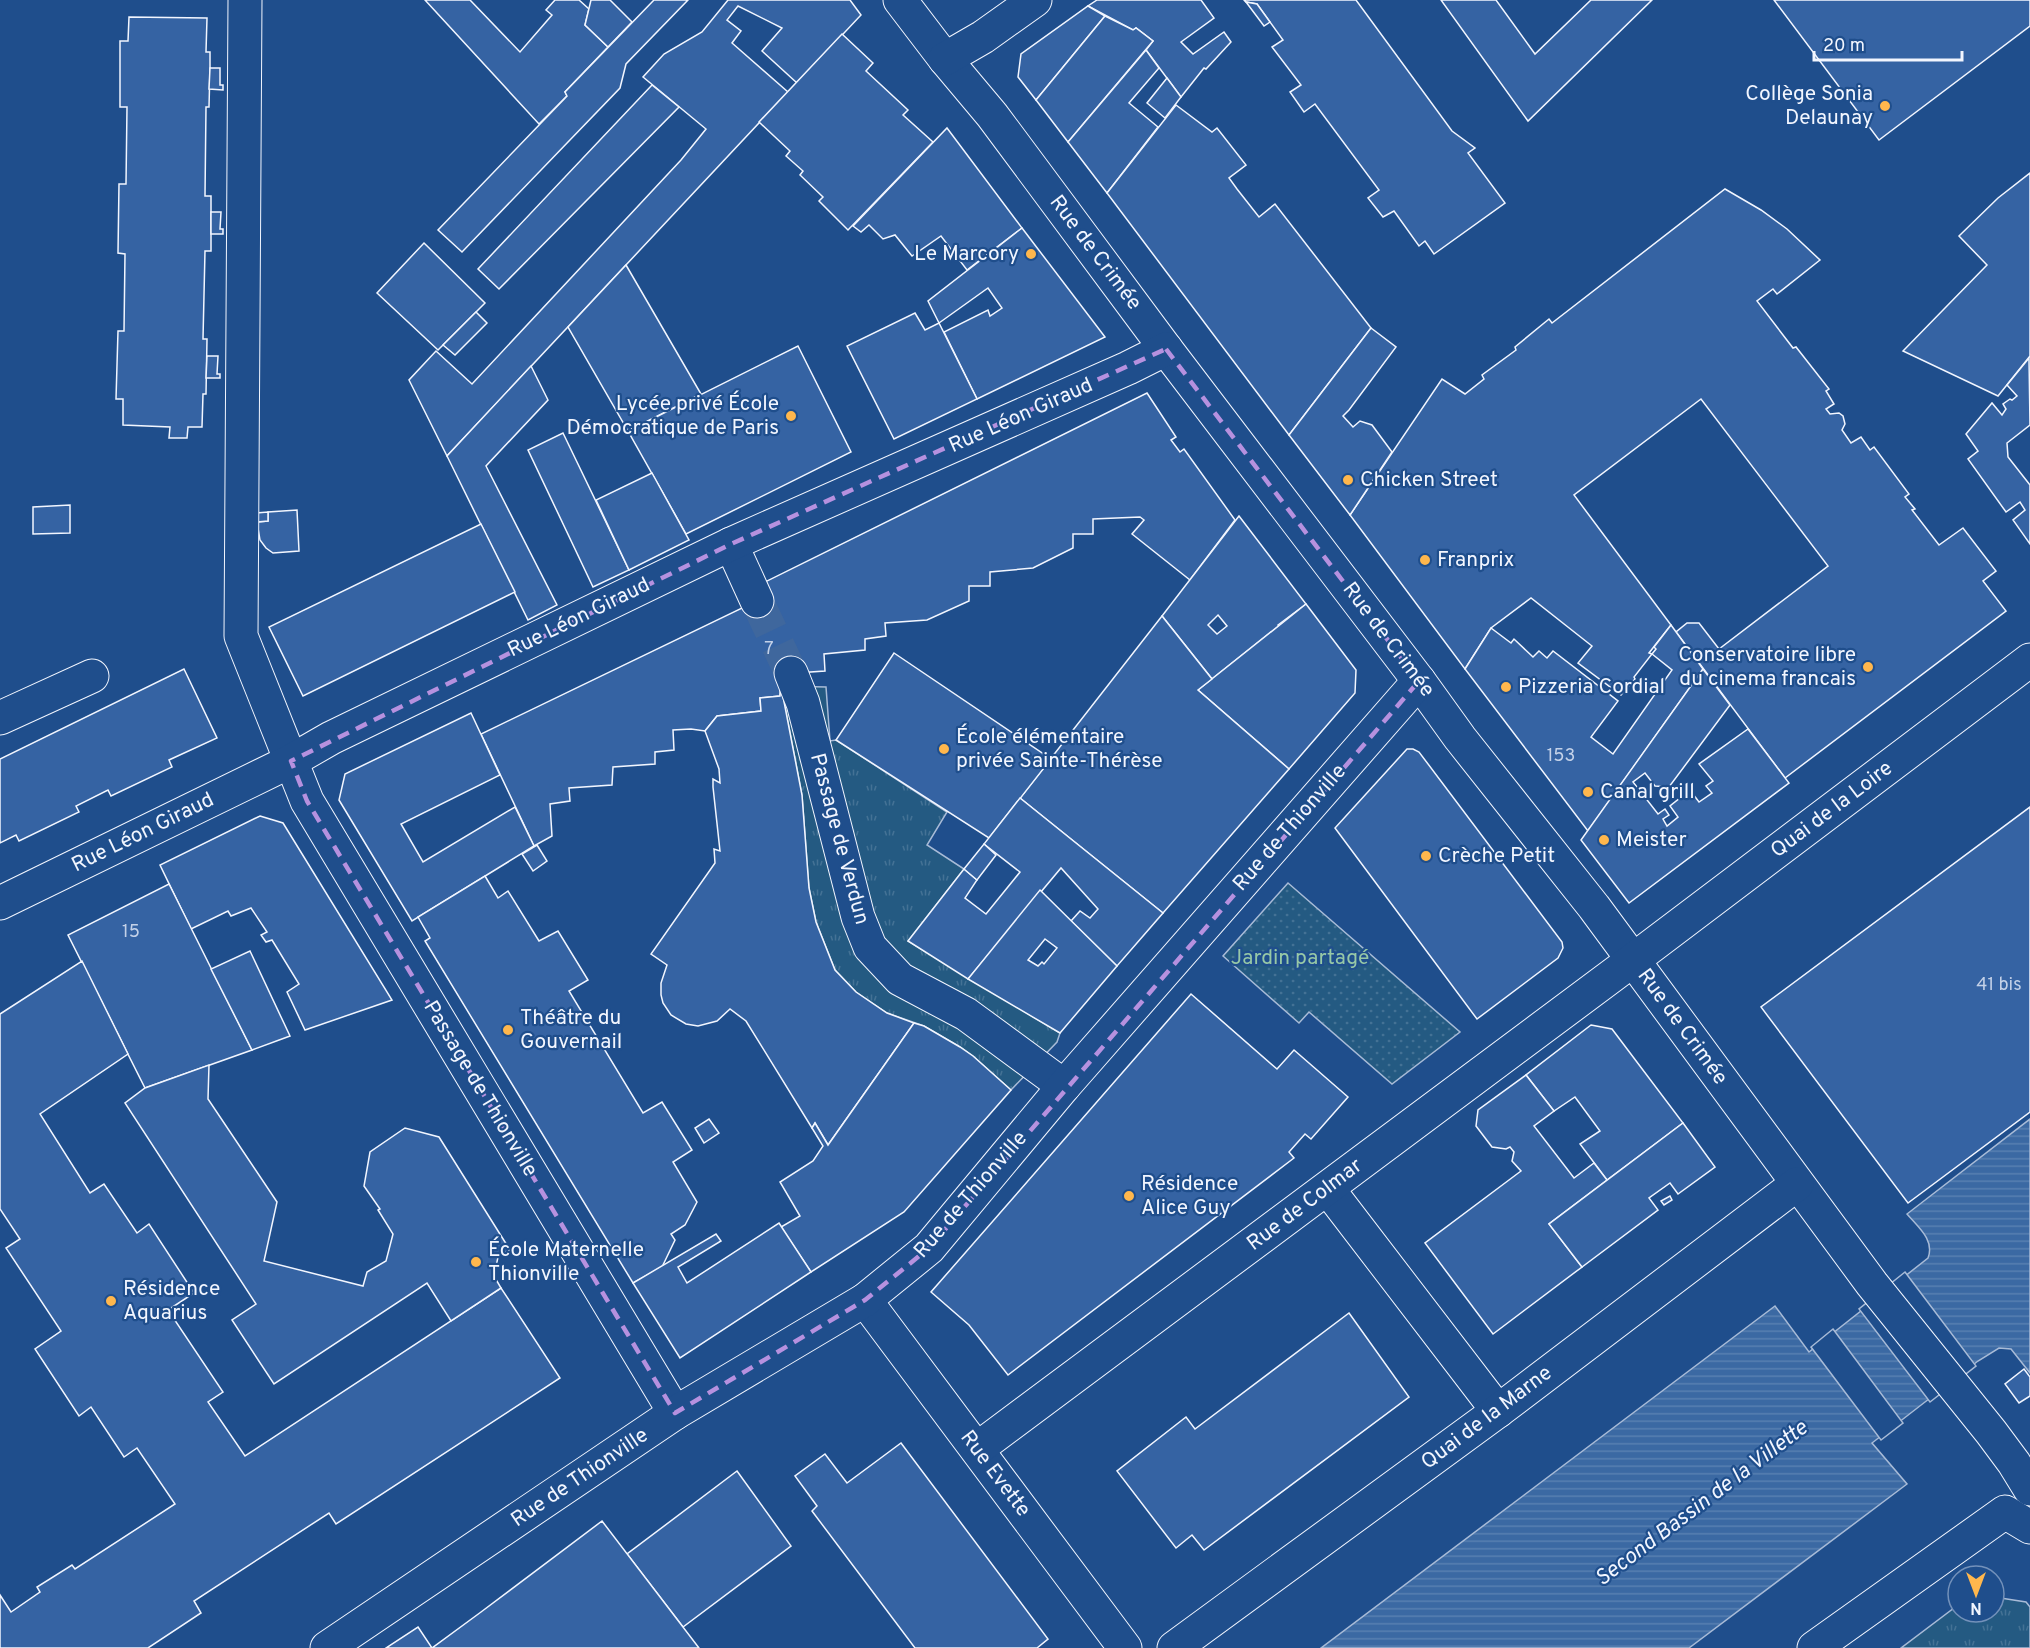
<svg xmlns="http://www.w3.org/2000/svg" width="2030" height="1648" font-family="Overpass,sans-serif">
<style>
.grass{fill:url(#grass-tufts);stroke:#a8bbd7;stroke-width:1.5}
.garden{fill:url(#garden-dots);stroke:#a8bbd7;stroke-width:1.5}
.water{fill:url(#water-rules);stroke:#a8bbd7;stroke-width:1.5}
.pier{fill:#1f4e8c;stroke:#a8bbd7;stroke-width:1.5}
.building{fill:#3563a3;stroke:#f2f6ff;stroke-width:1.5;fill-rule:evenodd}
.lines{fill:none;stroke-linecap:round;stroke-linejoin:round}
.minor-tunnel{stroke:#3f679d;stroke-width:33;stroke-dasharray:33 16;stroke-linecap:butt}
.minor-casing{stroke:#f2f6ff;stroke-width:35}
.minor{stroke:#1f4e8c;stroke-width:33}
.marked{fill:none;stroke:#b691df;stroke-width:4.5;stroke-dasharray:12 8;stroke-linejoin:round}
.poi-dot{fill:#ffb74d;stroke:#1f4e8c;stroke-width:2}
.labels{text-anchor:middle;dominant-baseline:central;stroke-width:4.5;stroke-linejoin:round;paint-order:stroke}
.number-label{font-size:18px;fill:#c3d1e8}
.poi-label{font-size:21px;fill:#f2f6ff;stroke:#1f4e8c;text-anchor:start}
.street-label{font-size:21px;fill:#f2f6ff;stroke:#1f4e8c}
.park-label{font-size:21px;fill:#97c8a6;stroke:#1f4e8c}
.water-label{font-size:22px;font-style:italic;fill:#f2f6ff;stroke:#1f4e8c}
</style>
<defs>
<pattern id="grass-tufts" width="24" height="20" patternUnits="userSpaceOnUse" patternTransform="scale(1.5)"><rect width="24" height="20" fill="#245a82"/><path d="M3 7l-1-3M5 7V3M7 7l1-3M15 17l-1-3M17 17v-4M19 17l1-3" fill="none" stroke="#447295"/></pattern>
<pattern id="garden-dots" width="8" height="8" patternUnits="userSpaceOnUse" patternTransform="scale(1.5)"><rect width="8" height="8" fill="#245a82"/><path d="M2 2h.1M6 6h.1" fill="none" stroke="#447295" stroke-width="1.8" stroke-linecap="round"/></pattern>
<pattern id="water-rules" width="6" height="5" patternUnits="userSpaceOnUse" patternTransform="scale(1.5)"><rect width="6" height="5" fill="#3b69a3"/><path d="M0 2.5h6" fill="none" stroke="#587fb1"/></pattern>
</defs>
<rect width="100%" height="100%" fill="#1f4e8c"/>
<!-- grass -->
<g class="grass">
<path d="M 781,686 L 826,687 L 830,741 L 836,740 L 947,812 L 927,845 L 964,869 L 908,941 L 1060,1033 L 1057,1042 L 1011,1090 L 973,1056 L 960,1047 L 924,1026 L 887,1013 L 856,992 L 835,970 L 816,922 L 809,888 L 802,795 Z"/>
<path d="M 1994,1597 L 2026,1602 L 2030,1607 L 2030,1648 L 1901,1648 L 1958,1605 L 1958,1612 L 1994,1612 Z"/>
</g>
<!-- garden -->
<path class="garden" d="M 1288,883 L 1460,1032 L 1392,1084 L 1309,1012 L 1299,1023 L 1223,956 Z"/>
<!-- water -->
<path class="water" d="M 2030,1119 L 2030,1373 L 2011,1349 L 1999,1348 L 1978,1361 L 1872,1443 L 1907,1484 L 1689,1648 L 1321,1648 L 1775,1306 L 1809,1352 L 1928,1258 C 1935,1240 1918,1227 1907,1214 Z"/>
<!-- pier -->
<g class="pier">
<path d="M 1905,1272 L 1976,1366 L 1930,1402 L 1859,1309 Z"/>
<path d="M 1833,1329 L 1903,1423 L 1881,1440 L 1811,1347 Z"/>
</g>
<!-- building -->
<g class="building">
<path d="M 425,0 L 470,0 L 520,52 L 552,15 L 546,10 L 555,0 L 579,0 L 589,9 L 585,25 L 608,47 L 565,92 L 567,96 L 539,124 Z"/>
<path d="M 591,0 L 610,0 L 632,22 L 608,47 L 585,25 Z"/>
<path d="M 654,0 L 688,0 L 626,64 L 620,88 L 462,252 L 438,230 L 567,96 L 565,92 Z"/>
<path d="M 728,0 L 850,0 L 861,15 L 797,83 L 762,51 L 782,28 L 738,6 L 727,20 L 741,31 L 732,43 L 788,92 L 447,456 L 409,380 L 436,351 L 472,384 L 681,160 L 706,129 L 643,77 L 664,54 L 702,32 Z"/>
<path d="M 1097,0 L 1201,0 L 1214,18 L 1181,42 L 1193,54 L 1224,32 L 1231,42 L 1206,69 L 1204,68 L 1181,97 L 1146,50 L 1153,41 L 1136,28 L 1133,30 L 1088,6 Z"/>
<path d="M 1244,0 L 1356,0 L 1452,131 L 1475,148 L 1468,153 L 1505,203 L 1434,254 L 1425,241 L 1419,246 L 1394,211 L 1383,217 L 1368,198 L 1379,190 L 1315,104 L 1304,112 L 1290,92 L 1301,85 L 1272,47 L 1283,40 L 1257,4 L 1246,2 Z"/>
<path d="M 1441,0 L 1496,0 L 1535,54 L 1591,0 L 1652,0 L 1528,121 Z"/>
<path d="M 1774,0 L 2030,0 L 2030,26 L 1879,140 Z"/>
<path d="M 1246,2 L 1257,4 L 1270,22 L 1264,26 Z"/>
<path d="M 1088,6 L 1105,16 L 1036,100 L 1018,77 L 1021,54 Z"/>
<path d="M 1105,16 L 1133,30 L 1136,28 L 1153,41 L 1068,142 L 1036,100 Z"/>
<path d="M 129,17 L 207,18 L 206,52 L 210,52 L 210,68 L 209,107 L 206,107 L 205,196 L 211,196 L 211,251 L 205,251 L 203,339 L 207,339 L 206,394 L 203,394 L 202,427 L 188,427 L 187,438 L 169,438 L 170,427 L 123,425 L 123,399 L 116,399 L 118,331 L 124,331 L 125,254 L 118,253 L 119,184 L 126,184 L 127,107 L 120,107 L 120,41 L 128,41 Z"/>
<path d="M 842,34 L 873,63 L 866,71 L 908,110 L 903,115 L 933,142 L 848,230 L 819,201 L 823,197 L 800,175 L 803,171 L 786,156 L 790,151 L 759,122 Z"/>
<path d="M 1146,50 L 1159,68 L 1129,103 L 1158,127 L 1107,193 L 1068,142 Z"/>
<path d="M 210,68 L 220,68 L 220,85 L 223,85 L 223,90 L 209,89 Z"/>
<path d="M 1167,78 L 1181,97 L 1165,118 L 1147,103 Z"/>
<path d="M 652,85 L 679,107 L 499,289 L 478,269 Z"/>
<path d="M 1176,105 L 1212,132 L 1217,128 L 1246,165 L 1229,178 L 1237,189 L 1259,217 L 1275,204 L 1371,328 L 1289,435 L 1107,193 Z"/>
<path d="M 947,128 L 1022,228 L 967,270 L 941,236 L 912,256 L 895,235 L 883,239 L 869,225 L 861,232 L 853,226 Z"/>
<path d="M 2030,173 L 2030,356 L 1998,396 L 1903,351 L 1987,265 L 1959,236 L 1998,198 Z"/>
<path d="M 1725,189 L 1761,210 L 1787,229 L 1820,260 L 1777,294 L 1773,289 L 1757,301 L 1793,348 L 1796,347 L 1829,389 L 1826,391 L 1834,404 L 1826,409 L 1830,414 L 1839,413 L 1843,416 L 1845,424 L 1842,430 L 1851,443 L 1861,437 L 1870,450 L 1874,447 L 1909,494 L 1905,497 L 1915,509 L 1912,510 L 1939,545 L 1963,528 L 1996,571 L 1983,581 L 2006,611 L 1785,778 L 1676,632 L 1687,623 L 1699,623 L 1719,649 L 1828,566 L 1701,399 L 1574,495 L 1671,625 L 1649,653 L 1652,654 L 1634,677 L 1635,679 L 1621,695 L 1578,663 L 1592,646 L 1531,598 L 1491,628 L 1465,669 L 1350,515 L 1442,379 L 1465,394 L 1484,379 L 1482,375 L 1516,350 L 1515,347 L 1549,319 L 1552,323 Z"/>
<path d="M 211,212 L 221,212 L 220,229 L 223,229 L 223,234 L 211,234 Z"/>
<path d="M 1022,228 L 1105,337 L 977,399 L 944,332 L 988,310 L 990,316 L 1002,308 L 988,288 L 939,323 L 928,301 Z"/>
<path d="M 424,243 L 485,303 L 438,350 L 377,293 Z"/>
<path d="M 626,265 L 701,394 L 628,431 L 568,327 Z"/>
<path d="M 476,312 L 487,323 L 455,355 L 443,345 Z"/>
<path d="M 915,313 L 925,330 L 939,323 L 977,399 L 894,439 L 847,346 Z"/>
<path d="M 1371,328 L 1396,347 L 1349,410 L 1343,416 L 1353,427 L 1360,421 L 1372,425 L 1392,452 L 1350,515 L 1289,435 Z"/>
<path d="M 798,346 L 851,452 L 686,534 L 628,431 Z"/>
<path d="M 207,356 L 218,356 L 217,374 L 220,374 L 220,378 L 206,378 Z"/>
<path d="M 2029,358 L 2030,425 L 2007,443 L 2008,457 L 2030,485 L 2030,544 L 2013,520 L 2025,510 L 2020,502 L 2006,512 L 1968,459 L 1978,451 L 1966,434 L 1992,403 L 2002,415 L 2006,409 L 2003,404 L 2010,399 L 2012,400 L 2017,396 L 2007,385 Z"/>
<path d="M 531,366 L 548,400 L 486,466 L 557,605 L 528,620 L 447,456 Z"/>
<path d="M 1147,393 L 1176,437 L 1171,440 L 1180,452 L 1184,449 L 1235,520 L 1190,580 L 1132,534 L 1144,520 L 1140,517 L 1093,519 L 1093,534 L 1073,534 L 1073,548 L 1033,568 L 990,572 L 990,586 L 969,586 L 969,601 L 927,620 L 885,623 L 886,636 L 865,639 L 865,650 L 824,654 L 825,671 L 781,674 L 780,696 L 760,698 L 761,711 L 717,716 L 705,731 L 691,729 L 673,730 L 674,750 L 655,752 L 655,764 L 613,767 L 612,785 L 569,788 L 570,801 L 550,804 L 552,836 L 534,846 L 481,734 L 763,598 L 757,586 Z"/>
<path d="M 563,433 L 629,570 L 593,587 L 528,450 Z"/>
<path d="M 652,473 L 689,540 L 629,570 L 596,500 Z"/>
<path d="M 70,505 L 70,533 L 33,534 L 33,507 Z"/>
<path d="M 297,510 L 299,551 L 273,553 L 266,548 L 260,540 L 257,522 L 268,521 L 268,512 Z"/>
<path d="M 268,512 L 268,521 L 257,522 L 256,513 Z"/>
<path d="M 1239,516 L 1306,604 L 1278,625 L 1279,626 L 1212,679 L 1162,616 ZM 1218,615 L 1227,626 L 1217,634 L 1208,625 Z"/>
<path d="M 481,524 L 515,592 L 303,696 L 269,627 Z"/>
<path d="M 1306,604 L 1356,670 L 1355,693 L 1289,769 L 1198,690 Z"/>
<path d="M 1162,616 L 1212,679 L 1198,690 L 1289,769 L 1163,913 L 1020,798 Z"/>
<path d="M 1671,625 L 1703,669 L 1588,831 L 1465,669 L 1491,628 L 1511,643 L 1514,639 L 1533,657 L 1539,651 L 1547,658 L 1553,651 L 1618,701 L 1591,737 L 1613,754 L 1672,670 L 1652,654 L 1656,649 L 1654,647 Z"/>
<path d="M 894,653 L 1051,759 L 989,838 L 836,740 Z"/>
<path d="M 184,669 L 217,738 L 169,760 L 172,767 L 111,796 L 108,790 L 76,806 L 79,812 L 19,841 L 16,835 L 0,843 L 0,759 Z"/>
<path d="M 1703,669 L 1730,705 L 1669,787 L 1655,786 L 1645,773 L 1633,782 L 1658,814 L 1665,809 L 1669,815 L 1663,819 L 1667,826 L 1678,817 L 1670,806 L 1690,790 L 1699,802 L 1712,793 L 1706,786 L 1713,781 L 1699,764 L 1748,729 L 1789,783 L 1629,903 L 1581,840 Z"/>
<path d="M 781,686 L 802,795 L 809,888 L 816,922 L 835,970 L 856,992 L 887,1013 L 914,1023 L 828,1145 L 815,1123 L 812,1128 L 746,1021 L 730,1009 L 717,1021 L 698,1026 L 686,1024 L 671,1015 L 663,1003 L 661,995 L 661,983 L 667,965 L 651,954 L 715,863 L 714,849 L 720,851 L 713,787 L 713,779 L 720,783 L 719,769 L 705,731 L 717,716 L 761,711 L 760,698 L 780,696 Z"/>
<path d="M 471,713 L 500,775 L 401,824 L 423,862 L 515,807 L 534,846 L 412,921 L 339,800 L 345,774 Z"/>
<path d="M 1407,749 L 1413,749 L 1419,752 L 1562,942 L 1563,948 L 1558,958 L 1477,1019 L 1335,828 Z"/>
<path d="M 1020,798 L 1163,913 L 1117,966 L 1071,921 L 1080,911 L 1090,918 L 1098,909 L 1061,868 L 968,979 L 908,941 L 964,869 L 977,880 L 965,898 L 986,914 L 1020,872 L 984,844 Z"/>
<path d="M 2030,807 L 2030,1112 L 1908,1203 L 1761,1007 Z"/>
<path d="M 260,816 L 283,823 L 392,1000 L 305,1030 L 287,992 L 299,984 L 272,940 L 266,942 L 261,935 L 267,932 L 251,908 L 231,916 L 228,911 L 191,929 L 160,865 Z"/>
<path d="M 984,844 L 996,855 L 977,880 L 964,869 Z"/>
<path d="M 537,845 L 547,861 L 533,871 L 522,854 Z"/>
<path d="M 485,876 L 498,898 L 508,891 L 539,941 L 558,931 L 588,980 L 569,991 L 643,1113 L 662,1102 L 692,1150 L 673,1162 L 697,1202 L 685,1225 L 671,1234 L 675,1240 L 662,1267 L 633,1283 L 425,941 L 430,938 L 418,917 Z"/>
<path d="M 169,884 L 252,1050 L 145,1088 L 68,935 Z"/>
<path d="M 1040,890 L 1117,966 L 1060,1033 L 968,979 ZM 1045,939 L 1057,948 L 1044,964 L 1042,962 L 1038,966 L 1028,960 Z"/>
<path d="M 250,951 L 290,1036 L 252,1050 L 211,969 Z"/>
<path d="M 82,961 L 128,1054 L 40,1114 L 90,1193 L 104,1184 L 137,1233 L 149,1224 L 194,1293 L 168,1310 L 223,1392 L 208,1402 L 245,1456 L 501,1288 L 560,1378 L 336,1524 L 329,1513 L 194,1601 L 201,1613 L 148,1648 L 0,1648 L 0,1595 L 11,1612 L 40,1592 L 37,1587 L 72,1565 L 75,1569 L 175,1504 L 137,1448 L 124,1457 L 91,1407 L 79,1416 L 35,1349 L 61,1331 L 6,1248 L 20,1239 L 0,1209 L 0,1014 Z"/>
<path d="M 1191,994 L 1277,1069 L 1294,1050 L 1348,1097 L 1311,1139 L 1305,1134 L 1289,1152 L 1294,1158 L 1008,1375 L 969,1325 L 931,1292 Z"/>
<path d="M 914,1023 L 924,1026 L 960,1047 L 973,1056 L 1011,1090 L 904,1212 L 811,1272 L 781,1227 L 800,1216 L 780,1182 L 813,1161 L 823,1146 L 812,1128 L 815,1123 L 828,1145 Z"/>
<path d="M 1591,1025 L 1612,1029 L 1683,1123 L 1607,1180 L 1580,1144 L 1600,1131 L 1575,1097 L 1554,1111 L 1526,1075 Z"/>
<path d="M 209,1065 L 208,1099 L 277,1202 L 264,1261 L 363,1286 L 367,1272 L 386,1261 L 393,1234 L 378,1210 L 380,1209 L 364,1186 L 370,1152 L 405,1128 L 439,1137 L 510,1250 L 498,1257 L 494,1276 L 501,1288 L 451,1321 L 427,1283 L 274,1384 L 232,1320 L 256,1304 L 125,1103 L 145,1088 Z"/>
<path d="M 1526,1075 L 1554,1111 L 1534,1126 L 1574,1178 L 1594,1163 L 1607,1180 L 1549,1224 L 1582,1267 L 1493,1334 L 1425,1243 L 1521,1171 L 1512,1161 L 1514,1152 L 1510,1147 L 1506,1149 L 1492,1147 L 1476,1126 L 1478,1110 Z"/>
<path d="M 709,1119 L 719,1133 L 704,1143 L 695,1128 Z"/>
<path d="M 1683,1123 L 1715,1167 L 1678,1194 L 1670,1183 L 1649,1198 L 1658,1210 L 1582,1267 L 1549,1224 Z"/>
<path d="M 1670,1196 L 1672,1200 L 1664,1205 L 1661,1201 Z"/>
<path d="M 779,1223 L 811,1272 L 680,1358 L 633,1283 L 716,1234 L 721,1241 L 678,1267 L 687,1283 Z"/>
<path d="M 1349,1313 L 1409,1397 L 1204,1550 L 1192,1535 L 1176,1548 L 1117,1471 L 1186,1417 L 1195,1429 Z"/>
<path d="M 2024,1369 L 2030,1377 L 2030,1396 L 2019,1403 L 2005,1384 Z"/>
<path d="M 901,1443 L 1048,1639 L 1037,1648 L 915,1648 L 812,1511 L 817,1506 L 795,1476 L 825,1454 L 847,1483 Z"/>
<path d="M 737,1471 L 791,1546 L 683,1627 L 627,1554 Z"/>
<path d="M 602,1521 L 699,1648 L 432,1648 L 481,1612 Z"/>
<path d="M 418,1627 L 432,1648 L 386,1648 Z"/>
</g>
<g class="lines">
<!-- minor-tunnel -->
<path class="minor-tunnel" d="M 757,601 L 791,673"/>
<!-- minor casing -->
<g class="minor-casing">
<g id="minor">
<path d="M 245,0 L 241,636 L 307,801 L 675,1413"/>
<path d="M 900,0 L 945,59 L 992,115 L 1166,349 L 1419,681 L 1460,738 L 1594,907 L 1872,1284 L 1991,1432 L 2014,1463 L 2030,1489"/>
<path d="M 945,59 L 983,37 L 1035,0"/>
<path d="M 731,544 L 757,601"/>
<path d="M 791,673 L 803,703 L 858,917 L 870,947 L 900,979 L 966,1014 L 1064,1086"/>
<path d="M 0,718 L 92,676"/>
<path d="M 0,903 L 291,761 L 331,738 L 731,544 L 1128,368 L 1166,349"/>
<path d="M 1328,1189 L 1498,1411"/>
<path d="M 865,1300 L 1125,1648"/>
<path d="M 977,1449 L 1633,960 L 2030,660"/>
<path d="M 327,1648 L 675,1413 L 865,1300 L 929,1248 L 1064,1086 L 1419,681"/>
<path d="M 1174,1648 L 1498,1411 L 1797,1184"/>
<path d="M 1814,1648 L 2005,1512 L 2030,1527"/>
</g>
</g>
<!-- minor -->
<use href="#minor" class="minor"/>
</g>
<!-- marked area -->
<path class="marked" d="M 1166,349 L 1419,681 L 929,1248 L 865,1300 L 675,1413 L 307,801 L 291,761 L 731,544 Z"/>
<!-- markers -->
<g class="poi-dot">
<circle cx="1885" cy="106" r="6"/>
<circle cx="1031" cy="254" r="6"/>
<circle cx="791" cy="416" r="6"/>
<circle cx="1348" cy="480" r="6"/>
<circle cx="1425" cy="560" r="6"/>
<circle cx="1868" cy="667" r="6"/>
<circle cx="1506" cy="687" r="6"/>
<circle cx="944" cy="749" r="6"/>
<circle cx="1588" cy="792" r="6"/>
<circle cx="1604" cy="840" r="6"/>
<circle cx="1426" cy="856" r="6"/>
<circle cx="508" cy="1030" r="6"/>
<circle cx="1129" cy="1196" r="6"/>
<circle cx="476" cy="1262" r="6"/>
<circle cx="111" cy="1301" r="6"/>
</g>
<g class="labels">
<!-- number labels -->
<g class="number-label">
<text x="769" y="649">7</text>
<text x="1561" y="756">153</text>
<text x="131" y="932">15</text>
<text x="1999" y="985">41 bis</text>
</g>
<!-- poi labels -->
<g class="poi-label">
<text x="1873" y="94" text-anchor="end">Collège Sonia<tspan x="1873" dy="24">Delaunay</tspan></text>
<text x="1019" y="254" text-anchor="end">Le Marcory</text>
<text x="779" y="404" text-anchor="end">Lycée privé École<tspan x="779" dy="24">Démocratique de Paris</tspan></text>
<text x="1360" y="480">Chicken Street</text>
<text x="1437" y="560">Franprix</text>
<text x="1856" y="655" text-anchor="end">Conservatoire libre<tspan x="1856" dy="24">du cinema francais</tspan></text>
<text x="1518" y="687">Pizzeria Cordial</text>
<text x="956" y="737">École élémentaire<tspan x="956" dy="24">privée Sainte-Thérèse</tspan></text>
<text x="1600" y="792">Canal grill</text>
<text x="1616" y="840">Meister</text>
<text x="1438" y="856">Crèche Petit</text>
<text x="520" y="1018">Théâtre du<tspan x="520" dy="24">Gouvernail</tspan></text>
<text x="1141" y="1184">Résidence<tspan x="1141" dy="24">Alice Guy</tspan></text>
<text x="488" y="1250">École Maternelle<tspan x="488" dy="24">Thionville</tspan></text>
<text x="123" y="1289">Résidence<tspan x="123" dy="24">Aquarius</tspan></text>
</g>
<!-- street labels -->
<g class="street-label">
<text transform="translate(1095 253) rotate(53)">Rue de Crimée</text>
<text transform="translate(1021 416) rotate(-24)">Rue Léon Giraud</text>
<text transform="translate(579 618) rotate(-26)">Rue Léon Giraud</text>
<text transform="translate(1388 640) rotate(53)">Rue de Crimée</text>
<text transform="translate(1832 810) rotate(-37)">Quai de la Loire</text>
<text transform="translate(1290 828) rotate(-49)">Rue de Thionville</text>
<text transform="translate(143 833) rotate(-26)">Rue Léon Giraud</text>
<text transform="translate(839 839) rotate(75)">Passage de Verdun</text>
<text transform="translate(1682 1027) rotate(54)">Rue de Crimée</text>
<text transform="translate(480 1089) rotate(59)">Passage de Thionville</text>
<text transform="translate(971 1195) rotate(-49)">Rue de Thionville</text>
<text transform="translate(1305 1205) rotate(-37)">Rue de Colmar</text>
<text transform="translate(1487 1418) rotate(-37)">Quai de la Marne</text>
<text transform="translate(995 1474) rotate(53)">Rue Evette</text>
<text transform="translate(580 1478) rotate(-34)">Rue de Thionville</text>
</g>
<!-- park labels -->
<g class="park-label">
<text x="1300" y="958">Jardin partagé</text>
</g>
<!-- water labels -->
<g class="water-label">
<text transform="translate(1702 1504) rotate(-37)">Second Bassin de la Villette</text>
</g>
</g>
<!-- north arrow -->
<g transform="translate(1976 1594) rotate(180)"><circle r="28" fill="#1f4e8c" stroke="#7391ba" stroke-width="1.5"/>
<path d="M0-4.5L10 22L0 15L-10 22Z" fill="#ffb74d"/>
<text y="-9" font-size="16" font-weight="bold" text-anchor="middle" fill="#f2f6ff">N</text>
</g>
<!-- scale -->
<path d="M1814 51v9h148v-9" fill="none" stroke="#f2f6ff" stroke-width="3"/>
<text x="1823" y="51" font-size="18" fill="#f2f6ff" stroke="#1f4e8c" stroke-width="4.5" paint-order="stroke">20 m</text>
</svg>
